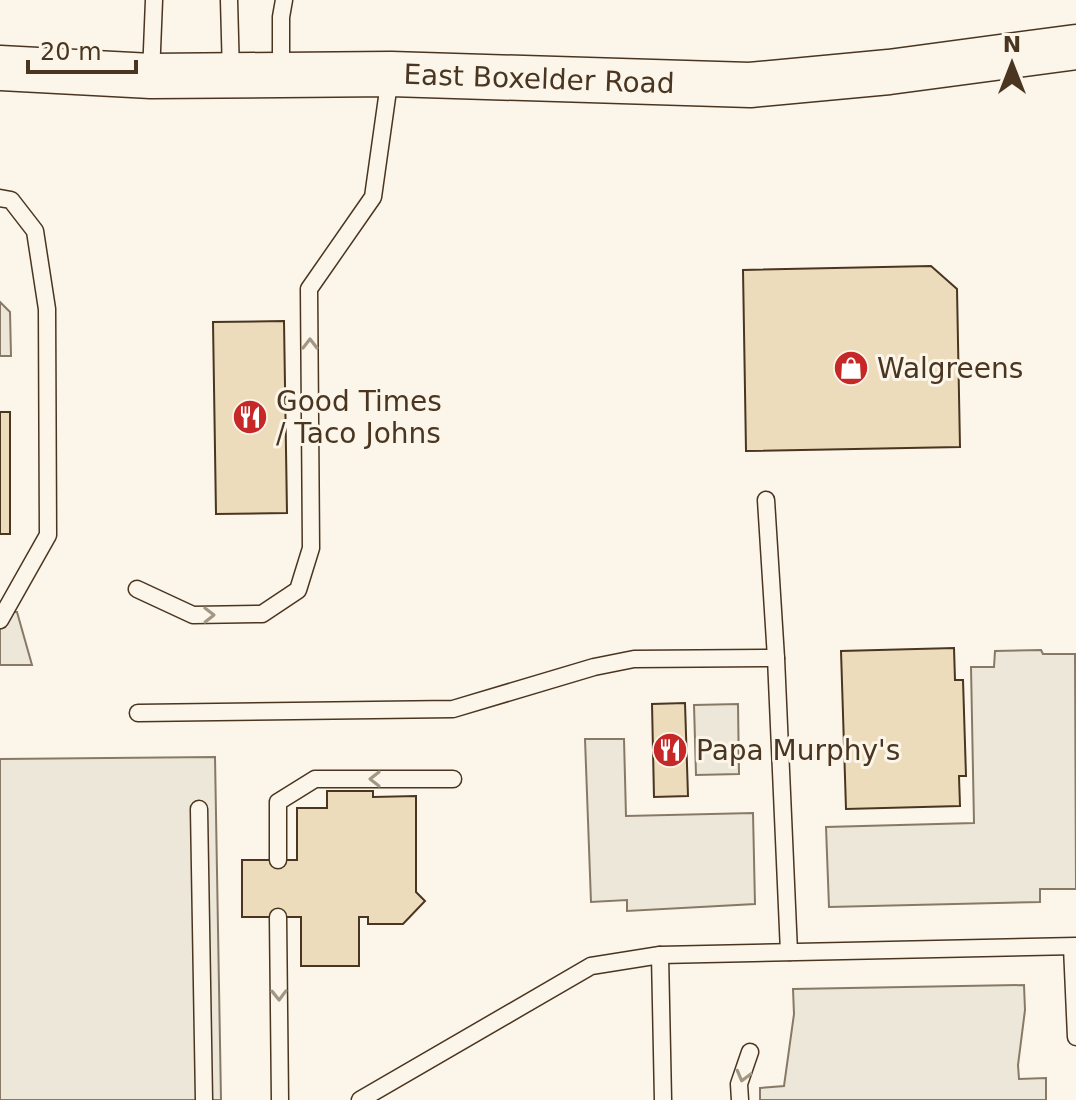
<svg xmlns="http://www.w3.org/2000/svg" width="1076" height="1100" font-family="'DejaVu Sans',sans-serif">
<style>
.parking{fill:#ede7d9;stroke:#887966;stroke-width:2}
.building{fill:#ecdcbc;stroke:#4a3520;stroke-width:2}
.lines{fill:none;stroke-linecap:round;stroke-linejoin:round}
.service-casing{stroke:#4a3520;stroke-width:19}
.secondary-casing{stroke:#4a3520;stroke-width:47}
.service{stroke:#fbf6e9;stroke-width:16}
.secondary{stroke:#fbf6e9;stroke-width:44}
.oneway{stroke:#a29684}
.labels{text-anchor:middle;dominant-baseline:central;stroke-width:6;stroke-linejoin:round;paint-order:stroke}
.street-label{font-size:28px;fill:#4a3520;stroke:#fbf6e9}
.poi-label{font-size:28px;fill:#4a3520;stroke:#fbf6e9;text-anchor:start}
</style>
<rect width="100%" height="100%" fill="#fbf6e9"/>
<!-- parking -->
<g class="parking">
<path d="M 0,302 L 10,312 L 11,356 L 0,356 Z"/>
<path d="M 0,612 L 17,612 L 32,665 L 0,665 Z"/>
<path d="M 1041,650 L 1043,654 L 1075,654 L 1076,889 L 1040,889 L 1040,902 L 829,907 L 826,827 L 974,823 L 971,667 L 994,667 L 995,651 Z"/>
<path d="M 738,704 L 739,774 L 696,775 L 694,705 Z"/>
<path d="M 585,739 L 624,739 L 626,816 L 753,813 L 755,904 L 627,911 L 627,900 L 591,902 Z"/>
<path d="M 215,757 L 221,1100 L 0,1100 L 0,759 Z"/>
<path d="M 1024,985 L 1025,1010 L 1018,1065 L 1019,1079 L 1046,1078 L 1046,1100 L 760,1100 L 760,1088 L 784,1086 L 794,1014 L 793,989 Z"/>
</g>
<!-- building -->
<g class="building">
<path d="M 931,266 L 957,289 L 960,447 L 746,451 L 743,270 Z"/>
<path d="M 284,321 L 287,513 L 216,514 L 213,322 Z"/>
<rect x="0" y="412" width="10" height="122"/>
<path d="M 954,648 L 955,680 L 963,680 L 966,776 L 959,776 L 960,806 L 846,809 L 841,651 Z"/>
<path d="M 685,703 L 688,796 L 654,797 L 652,704 Z"/>
<path d="M 327,791 L 373,791 L 373,797 L 416,796 L 416,892 L 425,901 L 403,924 L 368,924 L 368,917 L 359,917 L 359,966 L 301,966 L 301,917 L 242,917 L 242,860 L 297,860 L 297,808 L 327,808 Z"/>
</g>
<g class="lines">
<!-- service casing -->
<g class="service-casing">
<g id="service">
<path d="M 229,0 L 231,74"/>
<path d="M 281,72 L 281,17 L 284,0"/>
<path d="M 151,75 L 154,0"/>
<path d="M 0,198 L 11,200 L 35,231 L 47,309 L 48,535 L 0,620"/>
<path d="M 766,500 L 776,658 L 789,952"/>
<path d="M 137,589 L 193,615 L 262,614 L 298,590 L 311,548 L 309,289 L 373,197 L 390,76"/>
<path d="M 138,713 L 453,709 L 594,667 L 634,659 L 776,658"/>
<path d="M 199,809 L 204,1100"/>
<path d="M 278,860 L 278,802 L 315,779 L 453,779"/>
<path d="M 278,917 L 280,1100"/>
<path d="M 1072,947 L 1076,1037"/>
<path d="M 660,955 L 663,1100"/>
<path d="M 360,1100 L 591,966 L 660,955 L 1076,946"/>
<path d="M 740,1100 L 739,1084 L 750,1052"/>
</g>
</g>
<!-- secondary casing -->
<g class="secondary-casing">
<path id="secondary" d="M 0,68 L 151,76 L 391,74 L 750,85 L 889,72 L 1076,47"/>
</g>
<!-- service -->
<use href="#service" class="service"/>
<!-- secondary -->
<use href="#secondary" class="secondary"/>
</g>
<!-- one-way arrows -->
<defs><path id="oneway-chevron" d="M-2-3.5L2.5 0L-2 3.5" fill="none" stroke-width="1.6" stroke-linecap="round" stroke-linejoin="round" transform="scale(2)"/></defs>
<g class="oneway">
<use href="#oneway-chevron" transform="translate(310 344) rotate(-90)"/>
<use href="#oneway-chevron" transform="translate(209 615) rotate(-1)"/>
<use href="#oneway-chevron" transform="translate(375 779) rotate(180)"/>
<use href="#oneway-chevron" transform="translate(279 995) rotate(89)"/>
<use href="#oneway-chevron" transform="translate(743 1076) rotate(105)"/>
</g>
<!-- icons -->
<defs>
<g id="shop-disc" transform="scale(1.8)"><circle r="9.5" fill="#c62828" stroke="#fbf6e9"/><path d="M-5-2.5h2.3a2.7 3.5 0 0 1 5.4 0H5L5.5 6h-11ZM-1.5-2.5h3a1.5 2.3 0 0 0-3 0Z" fill="#fff"/></g>
<g id="restaurant-disc" transform="scale(1.8)"><circle r="9.5" fill="#c62828" stroke="#fbf6e9"/><path d="M-5-6h1v4h1v-4h1v4h1v-4h1v5L-1.5 .5V6h-2V.5L-5-1ZM5-6V6H3V1.5H1.5Q1.5-4 5-6Z" fill="#fff"/></g>
</defs>
<g fill-rule="evenodd">
<use href="#shop-disc" x="851" y="368"/>
<use href="#restaurant-disc" x="250" y="417"/>
<use href="#restaurant-disc" x="670" y="750"/>
</g>
<g class="labels">
<!-- street labels -->
<g class="street-label">
<text transform="translate(539 79) rotate(2)">East Boxelder Road</text>
</g>
<!-- poi labels -->
<g class="poi-label">
<text x="877" y="368">Walgreens</text>
<text x="276" y="401">Good Times<tspan x="276" dy="32">/ Taco Johns</tspan></text>
<text x="696" y="750">Papa Murphy's</text>
</g>
</g>
<!-- north arrow -->
<g transform="translate(1012 64)" stroke="#fbf6e9" stroke-width="6" paint-order="stroke">
<path d="M0-6L14 30L0 20L-14 30Z" fill="#4a3520"/>
<text y="-12" font-size="22" font-weight="bold" text-anchor="middle" fill="#4a3520">N</text>
</g>
<!-- scale -->
<path d="M28 60v12h108v-12" fill="none" stroke="#4a3520" stroke-width="4"/>
<text x="40" y="60" font-size="24" fill="#4a3520" stroke="#fbf6e9" stroke-width="6" paint-order="stroke">20 m</text>
</svg>
